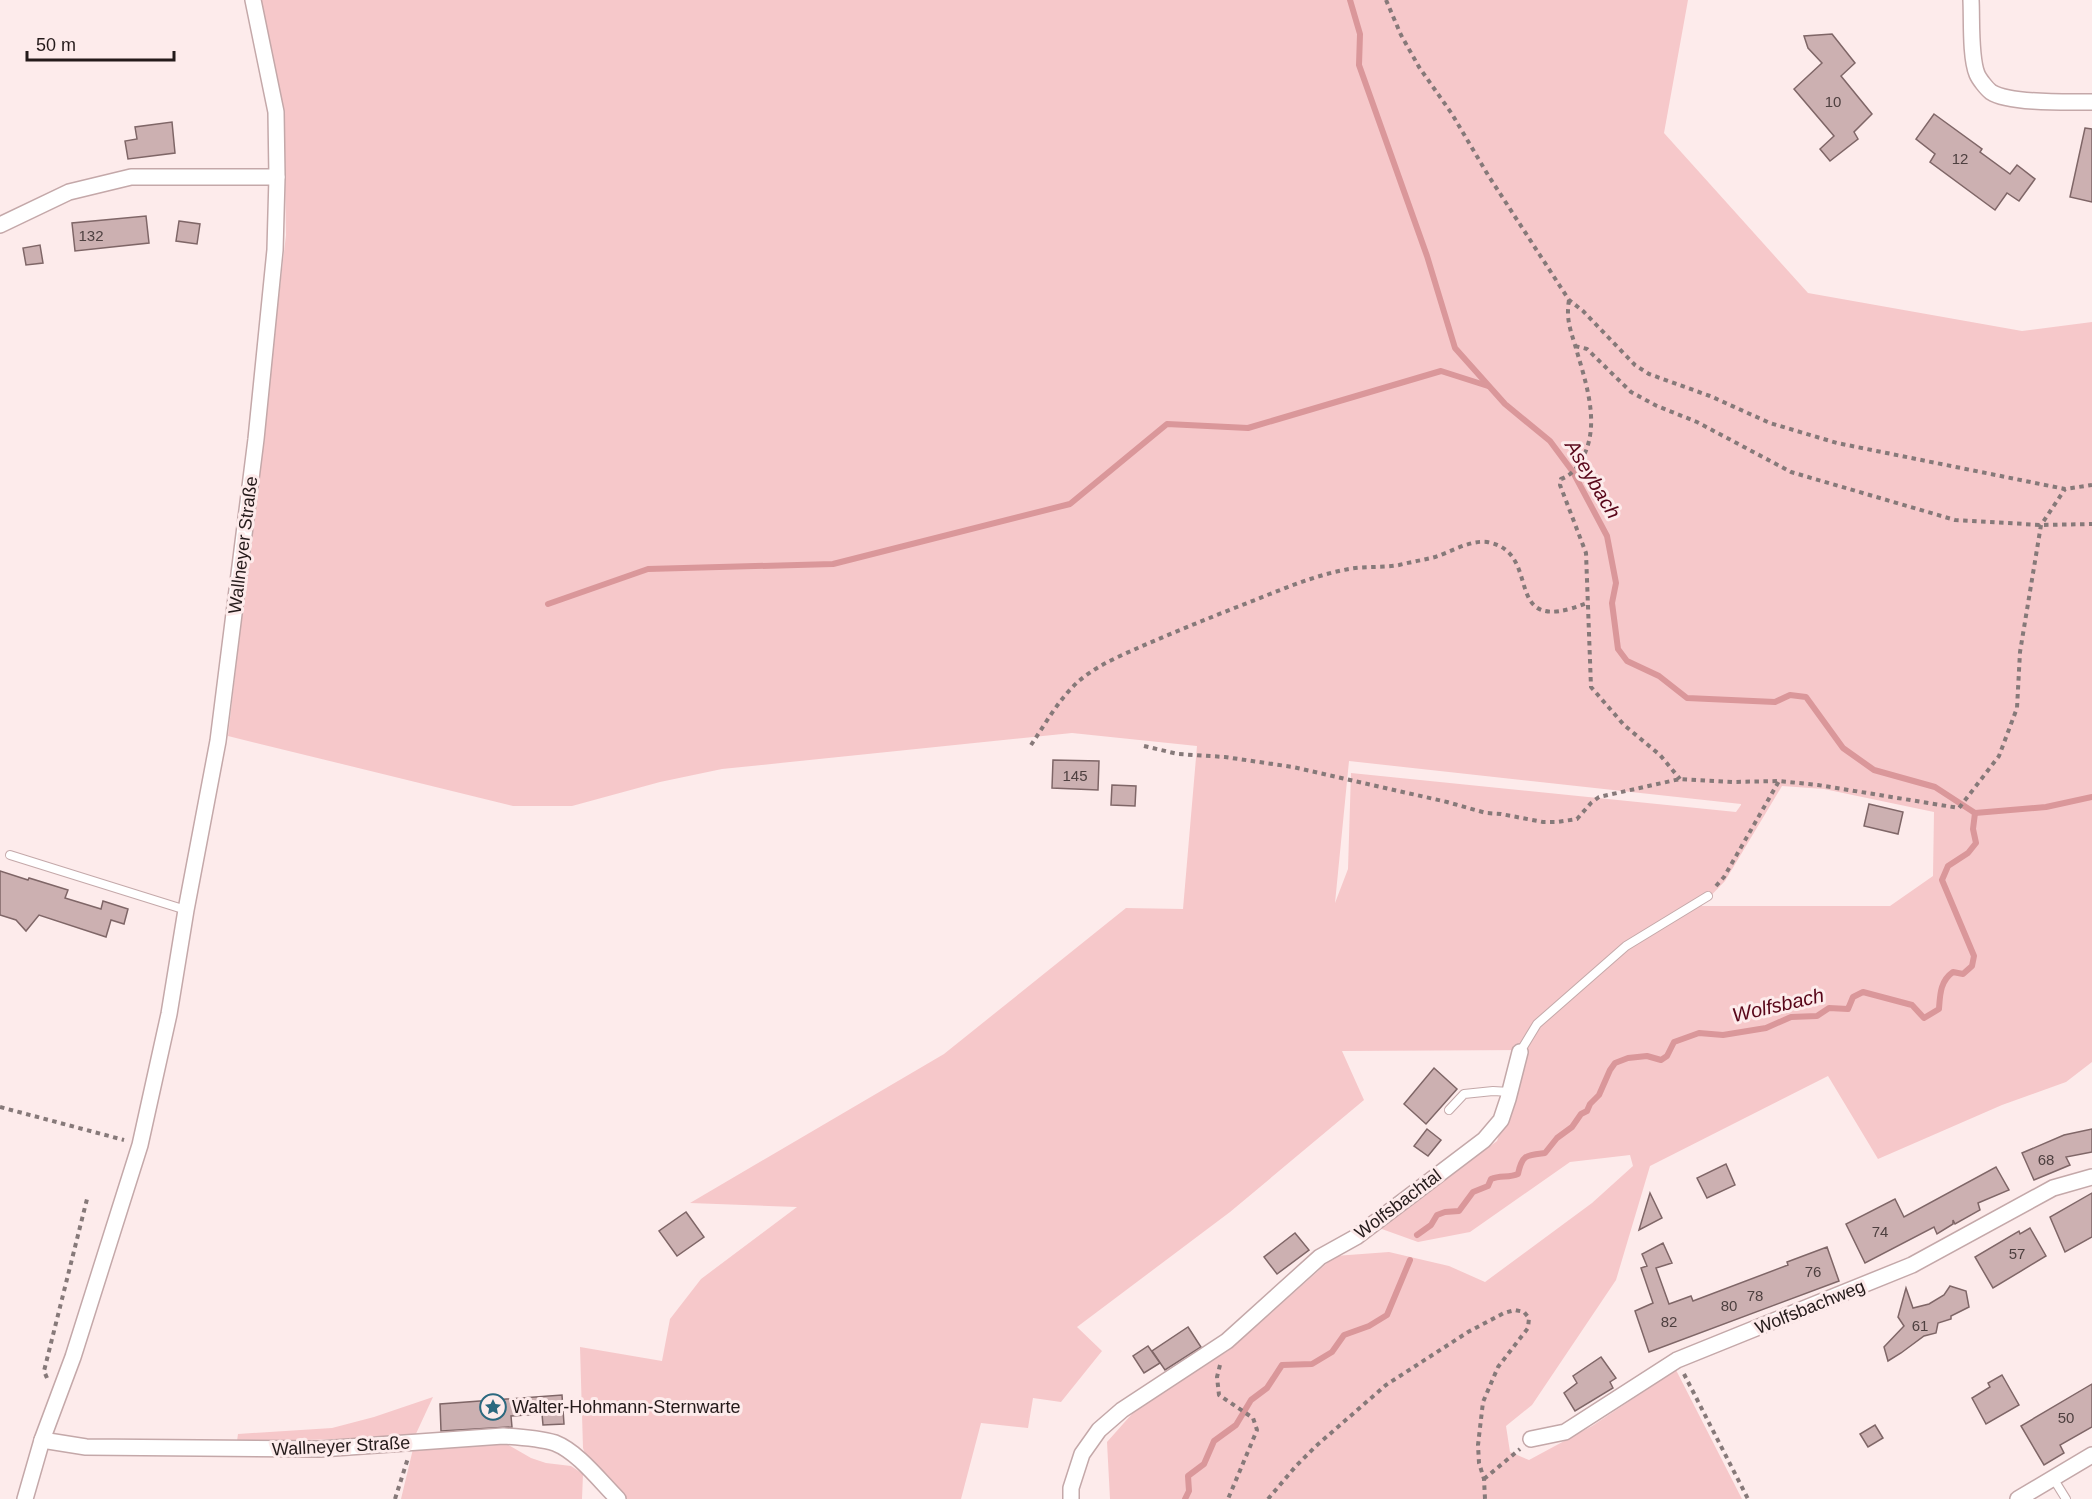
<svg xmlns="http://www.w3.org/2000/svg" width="2092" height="1499" font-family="Helvetica,sans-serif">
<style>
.green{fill:#f6c8ca;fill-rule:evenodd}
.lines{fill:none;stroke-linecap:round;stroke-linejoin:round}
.stream{stroke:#da979a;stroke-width:6}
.building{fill:#ccb0b1;stroke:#7f6667;stroke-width:1.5}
.service-casing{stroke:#c4a8a9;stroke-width:10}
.minor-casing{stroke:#c4a8a9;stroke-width:18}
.path{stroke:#867979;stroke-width:4;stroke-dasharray:4.5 4.5;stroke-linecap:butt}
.service{stroke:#fff;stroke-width:8}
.minor{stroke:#fff;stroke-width:15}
.labels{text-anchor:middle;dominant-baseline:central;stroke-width:6;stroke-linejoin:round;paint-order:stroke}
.number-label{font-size:15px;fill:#4e4040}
.street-label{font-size:18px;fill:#241a1a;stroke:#fdebeb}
.poi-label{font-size:18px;fill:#241a1a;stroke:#fdebeb;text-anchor:start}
.water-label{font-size:20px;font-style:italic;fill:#580619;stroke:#fdebeb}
</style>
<rect width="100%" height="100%" fill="#fdebeb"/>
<!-- green -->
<g class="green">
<path d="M 260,0 L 1688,0 L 1664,133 L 1808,293 L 2022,331 L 2092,322 L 2092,1062 L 2066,1082 L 2002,1105 L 1878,1159 L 1828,1076 L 1650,1166 L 1616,1280 L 1532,1405 L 1506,1426 L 1510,1452 L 1529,1460 L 1592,1426 L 1676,1370 L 1742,1499 L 1110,1499 L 1107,1442 L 1139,1406 L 1228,1351 L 1335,1256 L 1389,1252 L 1449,1266 L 1485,1282 L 1592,1203 L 1633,1166 L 1630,1155 L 1570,1162 L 1470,1232 L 1418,1242 L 1379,1228 L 1497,1141 L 1528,1050 L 1342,1051 L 1364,1100 L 1230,1212 L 1077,1327 L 1102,1351 L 1061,1402 L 1033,1398 L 1028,1428 L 981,1423 L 961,1499 L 623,1499 L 588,1462 L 583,1448 L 580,1347 L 662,1361 L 670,1319 L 701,1279 L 797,1207 L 690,1203 L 944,1054 L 1126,908 L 1183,909 L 1197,746 L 1072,733 L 722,769 L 660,782 L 572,806 L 513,806 L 228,736 L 286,235 L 284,127 ZM 1349,761 L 1741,804 L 1741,805 L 1736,812 L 1351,773 L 1348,869 L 1335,903 ZM 1782,786 L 1824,789 L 1934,812 L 1933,876 L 1890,906 L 1701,906 L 1725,881 Z"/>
<path d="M 433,1397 L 414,1438 L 237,1441 L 238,1434 L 332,1428 L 374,1417 Z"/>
<path d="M 505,1443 L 531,1458 L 546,1463 L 571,1466 L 583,1474 L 582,1499 L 401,1499 L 413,1449 Z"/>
</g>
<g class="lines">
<!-- stream -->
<g class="stream">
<path d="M 1350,0 L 1360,34 L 1359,65 L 1427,256 L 1455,348 L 1505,404 L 1550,441 L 1573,472 L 1607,536 L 1616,583 L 1612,603 L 1618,649 L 1627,661 L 1659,676 L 1687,698 L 1775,702 L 1790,695 L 1806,697 L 1843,748 L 1874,770 L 1935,787 L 1975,813"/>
<path d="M 548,604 L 648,569 L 833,564 L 1070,504 L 1167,424 L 1248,428 L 1441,371 L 1488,386"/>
<path d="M 1975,813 L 2046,807 L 2092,797"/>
<path d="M 1417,1235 L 1431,1225 L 1437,1215 L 1445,1212 L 1459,1211 L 1473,1192 L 1488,1186 L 1491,1179 C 1500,1175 1509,1178 1518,1174 C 1522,1154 1527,1155 1545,1153 L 1557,1138 L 1572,1127 L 1581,1114 L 1587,1111 L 1590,1104 L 1599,1095 L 1610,1070 L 1615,1063 L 1628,1058 L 1647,1056 L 1661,1060 L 1667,1056 L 1674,1042 L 1699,1033 L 1723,1035 L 1766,1028 L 1791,1017 L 1817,1016 L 1829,1008 L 1848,1009 L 1853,997 L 1863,992 L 1912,1005 L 1924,1018 L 1939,1009 C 1940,995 1940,981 1953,972 L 1963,974 L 1972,966 L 1974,956 L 1942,880 L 1948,866 L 1968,853 L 1976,843 L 1973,829 L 1975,813"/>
<path d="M 1185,1499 L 1189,1491 L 1188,1476 L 1204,1464 L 1214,1441 L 1236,1425 L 1251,1400 L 1267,1388 L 1282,1365 L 1312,1364 L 1332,1352 L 1344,1335 L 1369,1326 L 1387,1315 L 1410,1260"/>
</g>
</g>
<!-- building -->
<g class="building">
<path d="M 1832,34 L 1855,63 L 1841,76 L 1872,114 L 1854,132 L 1858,139 L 1830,161 L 1820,149 L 1834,136 L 1794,89 L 1822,63 L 1808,48 L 1804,36 Z"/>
<path d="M 1934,114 L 1982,149 L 1980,152 L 2010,174 L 2017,165 L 2035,179 L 2019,201 L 2007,193 L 1995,210 L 1930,162 L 1935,154 L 1916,139 Z"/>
<path d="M 172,122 L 175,153 L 128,159 L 125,141 L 137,139 L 135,127 Z"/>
<path d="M 2085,128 L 2092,129 L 2092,202 L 2070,197 Z"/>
<path d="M 146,216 L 149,243 L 75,251 L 72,223 Z"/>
<path d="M 179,221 L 200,224 L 197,244 L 176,241 Z"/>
<path d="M 40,245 L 43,263 L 26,265 L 23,248 Z"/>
<path d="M 1053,760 L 1099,761 L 1098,790 L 1052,788 Z"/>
<path d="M 1112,785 L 1136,786 L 1135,806 L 1111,805 Z"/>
<path d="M 1869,804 L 1903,812 L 1898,834 L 1864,826 Z"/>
<path d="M 0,871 L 28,880 L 29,878 L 68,890 L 65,898 L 101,909 L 103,901 L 128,909 L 124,924 L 111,920 L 106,937 L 39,915 L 26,931 L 16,920 L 0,915 Z"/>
<path d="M 1434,1068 L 1457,1089 L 1426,1124 L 1404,1104 Z"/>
<path d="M 1427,1129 L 1441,1140 L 1428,1156 L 1414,1146 Z"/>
<path d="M 2092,1129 L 2092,1152 L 2066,1157 L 2070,1165 L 2034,1180 L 2022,1153 L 2064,1135 Z"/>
<path d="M 1726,1164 L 1735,1185 L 1707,1198 L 1697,1178 Z"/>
<path d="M 1996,1167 L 2009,1190 L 1978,1203 L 1980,1210 L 1955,1224 L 1953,1220 L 1953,1224 L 1937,1234 L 1934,1227 L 1865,1263 L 1846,1224 L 1895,1199 L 1904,1217 Z"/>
<path d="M 1650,1193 L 1662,1218 L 1639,1230 Z"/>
<path d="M 2092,1193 L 2092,1237 L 2065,1252 L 2050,1217 Z"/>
<path d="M 686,1212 L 704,1237 L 677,1256 L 659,1231 Z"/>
<path d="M 2030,1228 L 2046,1256 L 1993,1288 L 1975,1257 L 2019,1231 L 2020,1234 Z"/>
<path d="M 1295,1233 L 1309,1250 L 1277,1274 L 1264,1257 Z"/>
<path d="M 1663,1243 L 1672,1263 L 1656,1268 L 1669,1304 L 1691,1296 L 1693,1301 L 1788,1265 L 1787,1262 L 1827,1247 L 1839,1281 L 1649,1352 L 1635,1311 L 1653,1303 L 1641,1268 L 1647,1266 L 1642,1254 Z"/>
<path d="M 1950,1286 L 1966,1291 L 1969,1307 L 1951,1316 L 1951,1319 L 1938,1323 L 1936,1333 L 1924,1336 L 1901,1353 L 1888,1361 L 1884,1347 L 1904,1326 L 1898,1317 L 1906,1288 L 1913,1308 L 1929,1304 L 1944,1295 Z"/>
<path d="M 1188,1327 L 1201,1347 L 1165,1370 L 1152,1351 Z"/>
<path d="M 1148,1346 L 1160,1363 L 1144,1373 L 1133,1356 Z"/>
<path d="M 1601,1357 L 1616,1378 L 1610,1382 L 1613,1388 L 1575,1411 L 1564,1393 L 1577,1383 L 1573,1376 Z"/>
<path d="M 2002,1375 L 2019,1405 L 1986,1424 L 1972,1398 L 1990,1387 L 1988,1383 Z"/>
<path d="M 2092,1384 L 2092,1427 L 2060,1445 L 2064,1453 L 2044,1465 L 2021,1426 Z"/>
<path d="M 562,1395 L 564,1424 L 543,1425 L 542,1414 L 511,1416 L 512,1427 L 441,1431 L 440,1404 Z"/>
<path d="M 1875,1425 L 1883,1438 L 1868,1447 L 1860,1434 Z"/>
</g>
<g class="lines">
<!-- service casing -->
<g class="service-casing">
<g id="service">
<path d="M 10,855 L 186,910"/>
<path d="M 1520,1052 L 1537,1024 L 1626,946 L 1708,896"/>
<path d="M 1449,1110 L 1464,1094 L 1493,1091 L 1510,1092"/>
<path d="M 2053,1478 L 2066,1499"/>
</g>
</g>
<!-- minor casing -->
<g class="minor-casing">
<g id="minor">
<path d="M 1971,0 C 1972,19 1970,57 1977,74 C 1979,79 1987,89 1991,92 C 2009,104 2070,102 2092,102"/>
<path d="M 0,225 L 69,192 L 131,177 L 277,177"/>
<path d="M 1531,1439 L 1565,1432 L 1677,1360 L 1912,1265 L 2053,1188 L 2092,1177"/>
<path d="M 42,1440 L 86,1447 L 321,1449 L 503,1436 C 520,1437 538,1438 555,1443 C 578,1452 600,1481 618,1499"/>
<path d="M 25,1499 L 42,1440 L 73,1357 L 140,1145 L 169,1014 L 186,910 L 218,741 L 256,439 L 275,250 L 277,177 L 276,112 L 253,0"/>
<path d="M 1071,1499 L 1071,1488 L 1082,1454 L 1099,1430 L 1122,1410 L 1227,1341 L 1320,1257 L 1356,1237 L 1484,1140 L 1501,1120 L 1508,1099 L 1520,1052"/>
<path d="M 2018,1499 L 2092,1455"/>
</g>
</g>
<!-- path -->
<g class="path">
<path d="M 1386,0 L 1401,35 L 1419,67 L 1452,114 L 1488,175 L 1569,300 L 1583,311 L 1635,365 L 1649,374 L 1710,396 L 1770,423 L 1837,443 L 2065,489 L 2092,485"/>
<path d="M 1569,300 C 1566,318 1570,329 1575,345 C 1585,380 1601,423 1583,457 C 1578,467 1572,475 1561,479 L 1560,485 L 1586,553 L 1591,687 L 1624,725 L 1660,755 L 1680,779"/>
<path d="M 1575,346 L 1587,349 L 1631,392 L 1657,406 L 1697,422 L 1791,472 L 1955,520 L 2041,525 L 2092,524"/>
<path d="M 1031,745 C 1046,723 1060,697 1080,680 C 1098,665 1120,656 1140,647 C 1172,633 1204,620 1237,607 C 1274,593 1310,576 1349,569 C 1365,566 1383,568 1399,565 C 1411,562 1423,560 1435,557 C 1451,552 1469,540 1487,542 C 1546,552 1497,639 1587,603"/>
<path d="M 1144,746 L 1178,754 L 1225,757 L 1293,767 L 1447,802 L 1486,813 L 1501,814 L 1543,822 L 1557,822 L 1577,819 L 1591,803 L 1599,797 L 1680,779 L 1732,782 L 1779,781 L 1818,785 L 1959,808 L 1999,756 L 2017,708 L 2020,652 L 2041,525 L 2065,489"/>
<path d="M 1716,886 L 1724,877 L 1779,781"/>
<path d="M 0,1107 L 124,1140"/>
<path d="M 1220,1365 L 1217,1377 L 1219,1395 L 1253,1418 L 1257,1430 L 1228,1499"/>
<path d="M 1684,1374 L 1748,1499"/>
<path d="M 47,1378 L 44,1371 L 88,1195"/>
<path d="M 1484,1479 L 1520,1449"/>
<path d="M 395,1499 L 408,1458"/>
<path d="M 1268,1499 L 1296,1466 L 1316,1446 L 1386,1385 L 1468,1332 L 1504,1313 L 1515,1310 L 1524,1312 L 1529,1318 L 1528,1328 L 1498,1367 L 1483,1402 L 1478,1445 L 1479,1463 L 1484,1479 L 1485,1499"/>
</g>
<!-- service -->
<use href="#service" class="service"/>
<!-- minor -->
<use href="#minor" class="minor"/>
</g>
<!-- icons -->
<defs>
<g id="sight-ring" transform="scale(1.35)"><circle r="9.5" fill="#fdebeb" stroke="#2b687f" stroke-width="1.5"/><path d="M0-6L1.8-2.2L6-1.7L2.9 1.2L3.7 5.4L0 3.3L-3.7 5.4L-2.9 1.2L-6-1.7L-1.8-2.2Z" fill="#2b687f"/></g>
</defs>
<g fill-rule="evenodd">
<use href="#sight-ring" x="493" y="1407"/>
</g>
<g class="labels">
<!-- number labels -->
<g class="number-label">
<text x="1833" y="101">10</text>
<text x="1960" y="158">12</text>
<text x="91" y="235">132</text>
<text x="1075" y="775">145</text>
<text x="2046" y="1159">68</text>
<text x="1880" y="1231">74</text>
<text x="2017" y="1253">57</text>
<text x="1813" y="1271">76</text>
<text x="1755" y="1295">78</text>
<text x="1729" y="1305">80</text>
<text x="1669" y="1321">82</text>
<text x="1920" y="1325">61</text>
<text x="2066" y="1417">50</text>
</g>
<!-- street labels -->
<g class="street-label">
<text transform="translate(243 545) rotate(-83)">Wallneyer Straße</text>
<text transform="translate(1398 1204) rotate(-37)">Wolfsbachtal</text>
<text transform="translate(1810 1307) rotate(-22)">Wolfsbachweg</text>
<text transform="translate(341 1446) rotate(-3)">Wallneyer Straße</text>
</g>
<!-- poi labels -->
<g class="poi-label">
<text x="512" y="1407">Walter-Hohmann-Sternwarte</text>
</g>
<!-- water labels -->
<g class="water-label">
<text transform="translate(1593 479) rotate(59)">Aseybach</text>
<text transform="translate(1778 1005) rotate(-13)">Wolfsbach</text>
</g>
</g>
<!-- scale -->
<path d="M27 51v9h147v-9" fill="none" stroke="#241a1a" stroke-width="3"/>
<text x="36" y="51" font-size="18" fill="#241a1a" stroke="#fdebeb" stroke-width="4.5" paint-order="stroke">50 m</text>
</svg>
